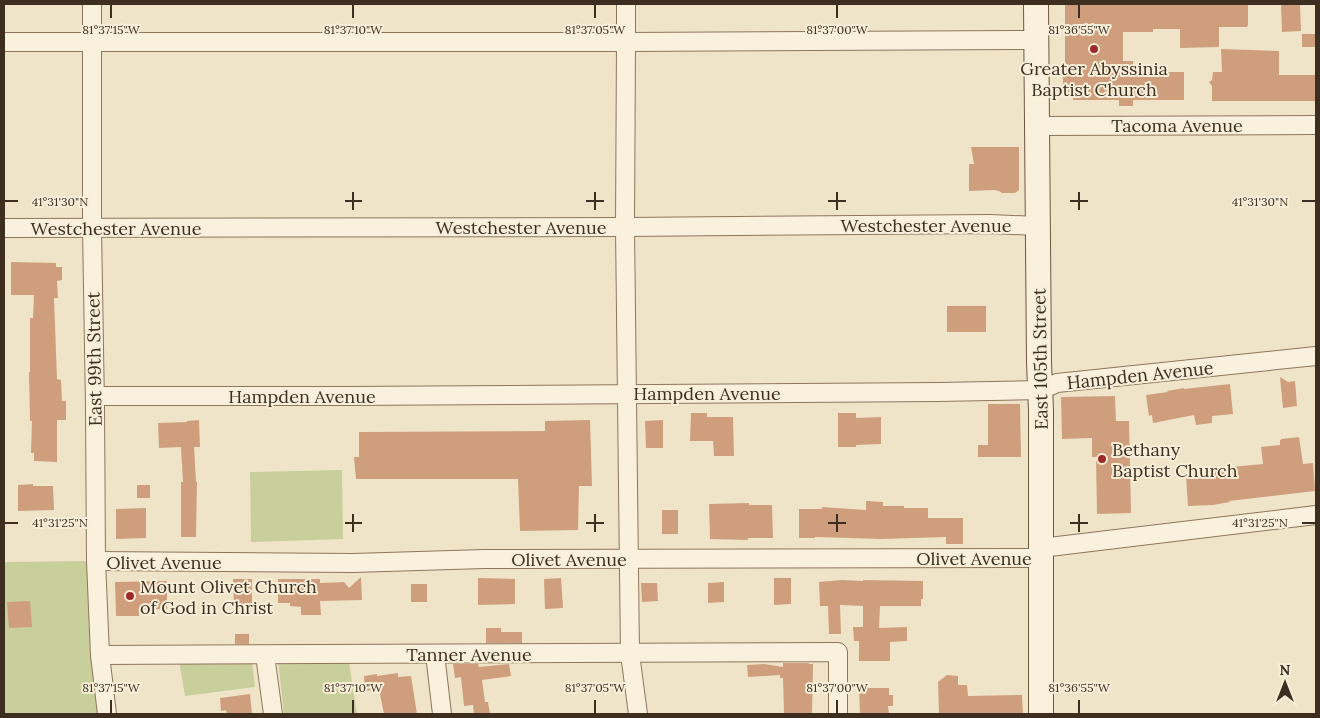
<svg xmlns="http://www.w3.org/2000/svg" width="1320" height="718" font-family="Lora,serif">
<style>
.green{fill:#c9cf9b}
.building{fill:#cf9f7d}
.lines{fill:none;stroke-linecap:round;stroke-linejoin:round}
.minor-casing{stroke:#8d765c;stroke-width:20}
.secondary-casing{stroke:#6f573f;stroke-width:26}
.minor{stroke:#faf1dc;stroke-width:18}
.secondary{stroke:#faf1dc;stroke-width:24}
.ticks{fill:none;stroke:#3d2e20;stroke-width:2}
.poi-dot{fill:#9e2a2b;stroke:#f7eed8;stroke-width:2}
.labels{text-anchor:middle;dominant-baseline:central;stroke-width:4;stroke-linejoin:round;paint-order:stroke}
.poi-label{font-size:18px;fill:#3d2e20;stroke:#f7eed8;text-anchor:start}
.street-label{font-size:18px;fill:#3d2e20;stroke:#f7eed8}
.ticks-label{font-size:12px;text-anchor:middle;fill:#3d2e20;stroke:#f7eed8;stroke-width:4;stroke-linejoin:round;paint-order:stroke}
</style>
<rect width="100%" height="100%" fill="#f0e4c8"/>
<!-- green -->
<g class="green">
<path d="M 342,470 L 343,539 L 251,542 L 250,472 Z"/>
<path d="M 96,561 L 107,714 L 4,714 L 4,562 Z"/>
<path d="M 179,661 L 252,661 L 255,687 L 185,696 Z"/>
<path d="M 278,661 L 349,662 L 357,714 L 284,714 Z"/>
</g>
<!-- building -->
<g class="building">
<path d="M 1065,4 L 1248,4 L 1248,25 L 1247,27 L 1219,27 L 1219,47 L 1180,48 L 1180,29 L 1153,29 L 1153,32 L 1123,32 L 1123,61 L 1133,61 L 1133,72 L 1184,72 L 1184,100 L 1133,100 L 1133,106 L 1119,106 L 1119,100 L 1073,100 L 1073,97 L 1066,97 L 1066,92 L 1063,92 L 1063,70 L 1065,70 Z"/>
<path d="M 1281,4 L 1300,4 L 1301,31 L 1282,32 Z"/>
<rect x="1302" y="34" width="14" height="13"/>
<path d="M 1221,49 L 1279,51 L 1279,75 L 1316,75 L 1316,101 L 1212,101 L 1212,86 L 1209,82 L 1212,80 L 1213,72 L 1222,72 Z"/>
<path d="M 971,147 L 1019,147 L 1019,190 L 1015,193 L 1002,193 L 999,191 L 994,190 L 969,191 L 969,164 L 974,164 Z"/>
<path d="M 11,262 L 56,263 L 56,267 L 62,267 L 62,280 L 57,281 L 58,298 L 54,298 L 57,379 L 61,380 L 62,401 L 66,401 L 66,420 L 57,420 L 57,462 L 34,461 L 34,453 L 31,453 L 32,421 L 30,421 L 29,372 L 30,372 L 30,318 L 33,318 L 34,295 L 11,295 Z"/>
<rect x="947" y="306" width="39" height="26"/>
<path d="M 1280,377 L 1288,382 L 1295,381 L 1297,406 L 1283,408 Z"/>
<path d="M 1230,384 L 1233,414 L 1212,416 L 1212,423 L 1196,425 L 1194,415 L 1153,423 L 1152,415 L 1149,416 L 1146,395 L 1168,392 L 1167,391 L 1184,388 L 1184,389 Z"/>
<path d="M 1115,396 L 1116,421 L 1129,421 L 1131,513 L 1097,514 L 1096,457 L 1092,457 L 1092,438 L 1062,439 L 1061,397 Z"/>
<path d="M 988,404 L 1020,404 L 1021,457 L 978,457 L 978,445 L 988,445 Z"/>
<path d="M 691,413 L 707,413 L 707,417 L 733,417 L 734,456 L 714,456 L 713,441 L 690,441 Z"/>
<path d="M 838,413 L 856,413 L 856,418 L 881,417 L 881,444 L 856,445 L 856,447 L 838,447 Z"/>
<path d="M 199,420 L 200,447 L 194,447 L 196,482 L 197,482 L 196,537 L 181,537 L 181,482 L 183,482 L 181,447 L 159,448 L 158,423 L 187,422 L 187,421 Z"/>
<path d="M 590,420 L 592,486 L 579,486 L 578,530 L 520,531 L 518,479 L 356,479 L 354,457 L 359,457 L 359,432 L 545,431 L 545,421 Z"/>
<path d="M 663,420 L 663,448 L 646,448 L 645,421 Z"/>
<path d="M 1299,437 L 1303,464 L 1313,463 L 1315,491 L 1229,501 L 1230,502 L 1213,505 L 1188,506 L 1186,475 L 1207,473 L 1207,472 L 1231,467 L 1263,464 L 1261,447 L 1280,445 L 1280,440 L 1281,440 L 1281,439 Z"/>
<path d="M 33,484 L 33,486 L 53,486 L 54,510 L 18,511 L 18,485 Z"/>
<rect x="137" y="485" width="13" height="13"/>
<path d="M 866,501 L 883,502 L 883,506 L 904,506 L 904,508 L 928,508 L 928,518 L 963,518 L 963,544 L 946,544 L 946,537 L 882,539 L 815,537 L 815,538 L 799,538 L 799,509 L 822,509 L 822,507 L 866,510 Z"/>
<path d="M 749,503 L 749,505 L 772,505 L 773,538 L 748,538 L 748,540 L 710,539 L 709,504 Z"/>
<path d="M 146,508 L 146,538 L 116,539 L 116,509 Z"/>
<rect x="662" y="510" width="16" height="24"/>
<path d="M 361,577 L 362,600 L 320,601 L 321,615 L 301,615 L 301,607 L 290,606 L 290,603 L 278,603 L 278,579 L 320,579 L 320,583 L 344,582 L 349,588 Z"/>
<path d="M 478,578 L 515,579 L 515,604 L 478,605 Z"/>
<path d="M 561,578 L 563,608 L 545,609 L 544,579 Z"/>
<path d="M 774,578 L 791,578 L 791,604 L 774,605 Z"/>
<path d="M 233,579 L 252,579 L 252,609 L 234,609 Z"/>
<path d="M 842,580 L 863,581 L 863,580 L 923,581 L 923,599 L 921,599 L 921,606 L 880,606 L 879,628 L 907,627 L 907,641 L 890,642 L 890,661 L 859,661 L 859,641 L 854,641 L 853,627 L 863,627 L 863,606 L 840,605 L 841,634 L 829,634 L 828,606 L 820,606 L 819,582 Z"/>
<path d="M 167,581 L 167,609 L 139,609 L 139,616 L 116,616 L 115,582 Z"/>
<path d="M 724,582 L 724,602 L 708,603 L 708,583 Z"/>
<path d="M 641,583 L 657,583 L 658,601 L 642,602 Z"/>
<rect x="411" y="584" width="16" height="18"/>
<path d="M 30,601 L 32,627 L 9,628 L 7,602 Z"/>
<path d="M 486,628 L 501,628 L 501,632 L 522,632 L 522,643 L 486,643 Z"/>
<rect x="235" y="634" width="14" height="10"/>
<path d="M 783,663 L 808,663 L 810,664 L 813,664 L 812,714 L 784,714 L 783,678 L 780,678 L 780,675 L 748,677 L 747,665 L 764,664 L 783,667 Z"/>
<path d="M 453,664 L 478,664 L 479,667 L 509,664 L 511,676 L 482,680 L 485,702 L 488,702 L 490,714 L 474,714 L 473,705 L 464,706 L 461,677 L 455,678 Z"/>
<path d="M 398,673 L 398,677 L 411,676 L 417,714 L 384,714 L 379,689 L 365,691 L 364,676 L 377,674 L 377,676 Z"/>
<path d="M 947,675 L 958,676 L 958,685 L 967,685 L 968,696 L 1022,695 L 1023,714 L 939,714 L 938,682 Z"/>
<path d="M 859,688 L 889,688 L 889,695 L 893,695 L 893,706 L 888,706 L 889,714 L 860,714 Z"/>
<path d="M 250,694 L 252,714 L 227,714 L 226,710 L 221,711 L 220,698 Z"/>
</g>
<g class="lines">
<!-- minor casing -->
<g class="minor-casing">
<g id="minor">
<path d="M 92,4 L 92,228 L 95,407 L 96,561 L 100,655 L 107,714"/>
<path d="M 626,4 L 626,42 L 625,227 L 629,571 L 630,654 L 638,714"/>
<path d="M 4,42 L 626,42 L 1037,40"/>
<path d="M 1037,126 L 1316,125"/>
<path d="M 4,228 L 625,227 L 990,224 L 1038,226"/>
<path d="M 95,396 L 348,396 L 938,392 L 1041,390 L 1057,383 L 1316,356"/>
<path d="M 1041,548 L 1316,515"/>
<path d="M 96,561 L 353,563 L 484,559 L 1041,558"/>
<path d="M 435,654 L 442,714"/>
<path d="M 100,655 L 838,652 L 838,714"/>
<path d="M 265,655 L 273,714"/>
</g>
</g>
<!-- secondary casing -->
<g class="secondary-casing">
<path id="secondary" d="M 1036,4 L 1039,362 L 1041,411 L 1041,714"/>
</g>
<!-- minor -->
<use href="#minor" class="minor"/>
<!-- secondary -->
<use href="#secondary" class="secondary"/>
</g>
<!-- ticks -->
<path class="ticks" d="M 111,5 L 111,18M 353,5 L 353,18M 595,5 L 595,18M 837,5 L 837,18M 1079,5 L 1079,18M 353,192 L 353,210M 595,192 L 595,210M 837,192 L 837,210M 1079,192 L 1079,210M 5,201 L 18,201M 345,201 L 362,201M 586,201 L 604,201M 828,201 L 846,201M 1070,201 L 1088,201M 1302,201 L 1315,201M 353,514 L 353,532M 595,514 L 595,532M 837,514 L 837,532M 1079,514 L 1079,532M 5,523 L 18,523M 345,523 L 362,523M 586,523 L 604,523M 828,523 L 846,523M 1070,523 L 1088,523M 1302,523 L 1315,523M 111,700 L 111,713M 353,700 L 353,713M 595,700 L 595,713M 837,700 L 837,713M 1079,700 L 1079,713"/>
<!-- markers -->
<g class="poi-dot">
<circle cx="1094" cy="49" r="5"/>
<circle cx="1102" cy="459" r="5"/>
<circle cx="130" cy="596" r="5"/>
</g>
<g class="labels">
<!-- poi labels -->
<g class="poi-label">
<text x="1094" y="68" text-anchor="middle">Greater Abyssinia<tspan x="1094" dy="21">Baptist Church</tspan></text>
<text x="1112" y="449">Bethany<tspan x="1112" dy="21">Baptist Church</tspan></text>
<text x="140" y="586">Mount Olivet Church<tspan x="140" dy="21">of God in Christ</tspan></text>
</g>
<!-- street labels -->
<g class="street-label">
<text x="1177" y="125">Tacoma Avenue</text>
<text x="926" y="225">Westchester Avenue</text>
<text x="521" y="227">Westchester Avenue</text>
<text x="116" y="228">Westchester Avenue</text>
<text transform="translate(94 359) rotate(-91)">East 99th Street</text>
<text transform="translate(1040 359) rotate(-91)">East 105th Street</text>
<text transform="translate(1140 375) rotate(-6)">Hampden Avenue</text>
<text x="707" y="393">Hampden Avenue</text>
<text x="302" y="396">Hampden Avenue</text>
<text x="974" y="558">Olivet Avenue</text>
<text x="569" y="559">Olivet Avenue</text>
<text x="164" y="562">Olivet Avenue</text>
<text x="469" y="654">Tanner Avenue</text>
</g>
</g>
<g class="ticks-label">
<text x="111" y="34">81°37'15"W</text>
<text x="353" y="34">81°37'10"W</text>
<text x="595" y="34">81°37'05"W</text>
<text x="837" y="34">81°37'00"W</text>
<text x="1079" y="34">81°36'55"W</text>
<text x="60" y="206">41°31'30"N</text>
<text x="1260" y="206">41°31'30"N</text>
<text x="60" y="527">41°31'25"N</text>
<text x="1260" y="527">41°31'25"N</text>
<text x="111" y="692">81°37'15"W</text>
<text x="353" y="692">81°37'10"W</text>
<text x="595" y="692">81°37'05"W</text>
<text x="837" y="692">81°37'00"W</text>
<text x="1079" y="692">81°36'55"W</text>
</g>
<!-- border -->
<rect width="1320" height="718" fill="none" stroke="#3d2e20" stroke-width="10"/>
<!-- north arrow -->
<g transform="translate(1285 683)" stroke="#f7eed8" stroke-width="4" paint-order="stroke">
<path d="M0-4L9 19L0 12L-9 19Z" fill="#3d2e20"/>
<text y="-8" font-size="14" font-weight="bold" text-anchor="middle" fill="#3d2e20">N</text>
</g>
</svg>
